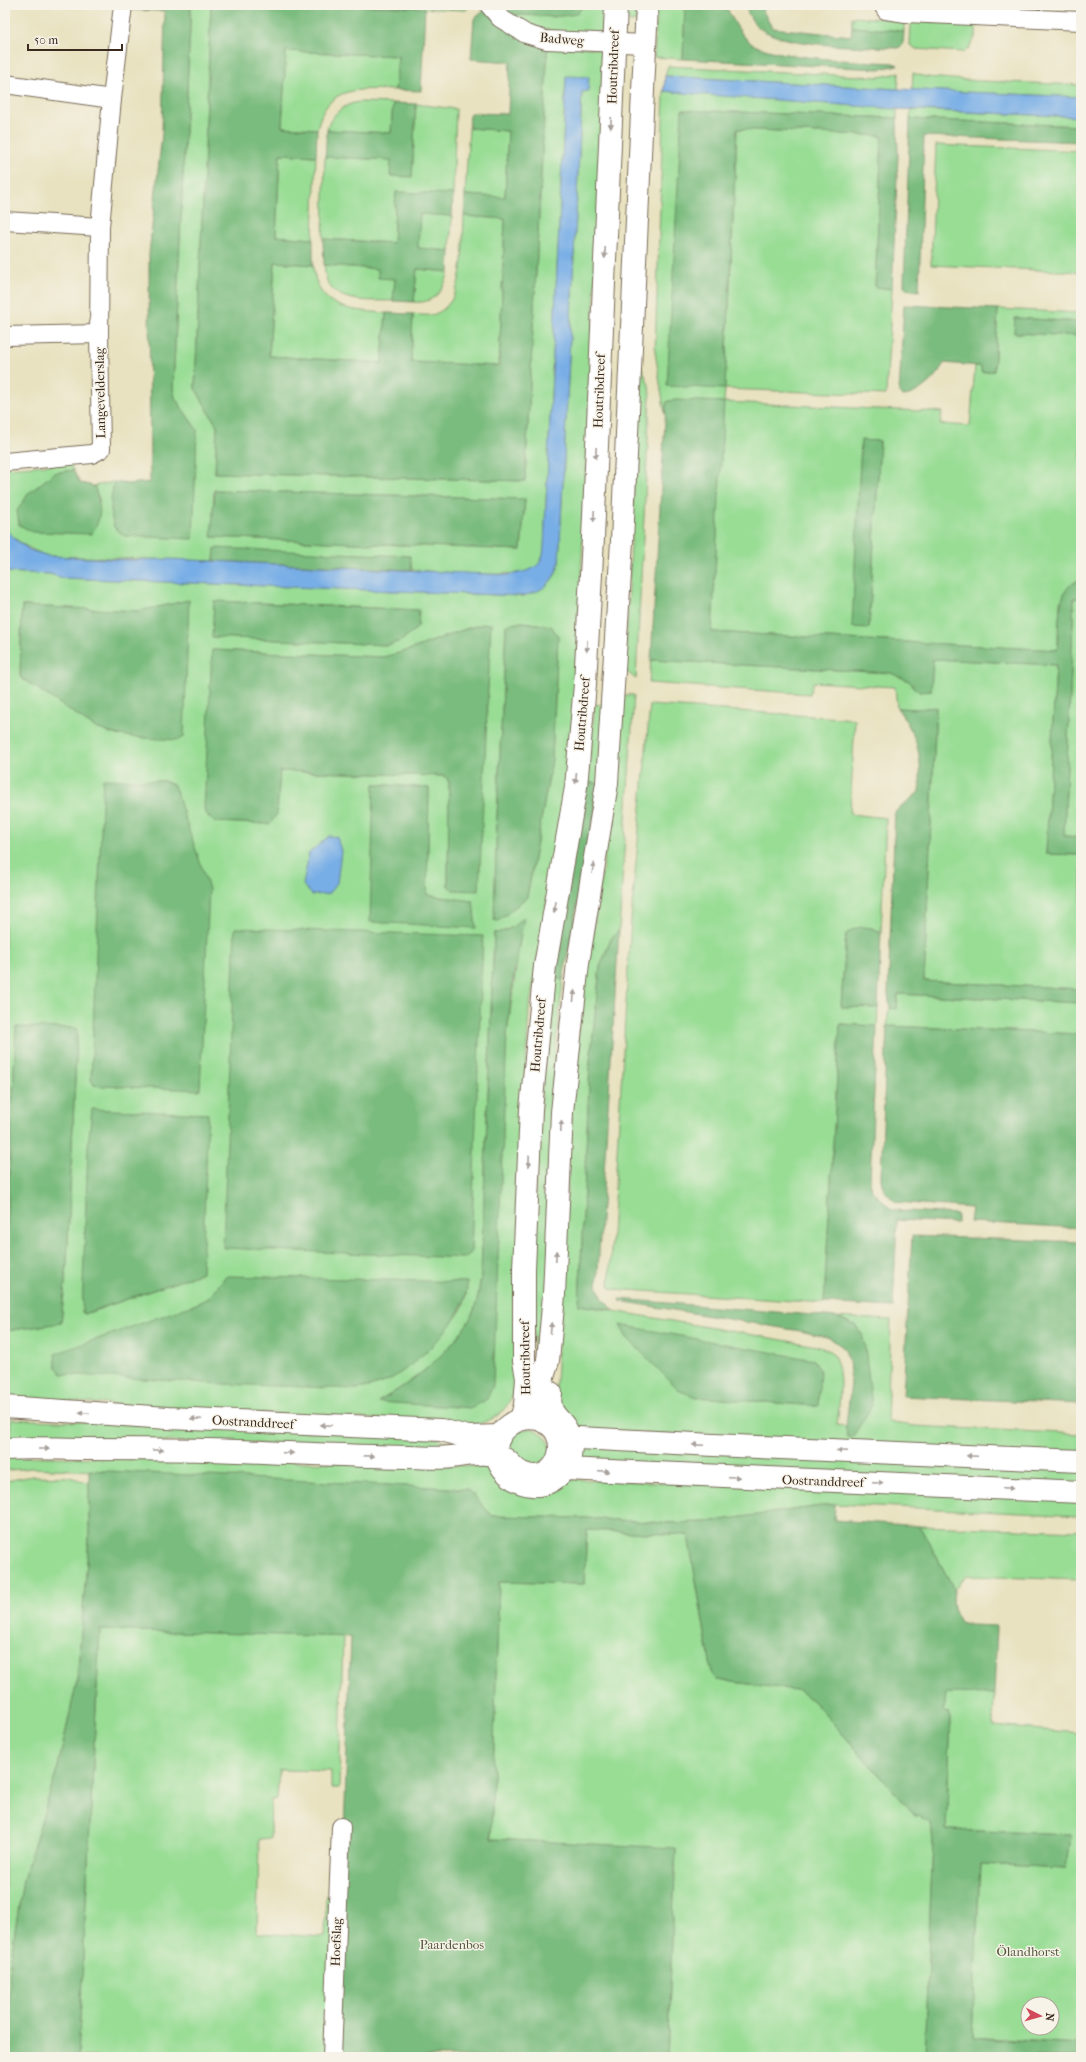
<svg xmlns="http://www.w3.org/2000/svg" width="1086" height="2062" font-family="'IM FELL French Canon',serif">
<style>
.green{fill:#99dd95;stroke:#6a845a;fill-rule:evenodd}
.forest{fill:#7abc7e;stroke:#5a734e}
.water{fill:#78aee6;stroke:#5a6c82}
.lines{fill:none;stroke-linecap:round;stroke-linejoin:round}
.minor-casing{stroke:#786a57;stroke-width:20}
.major-casing{stroke:#786a57;stroke-width:24}
.minor{stroke:#fff;stroke-width:18}
.major{stroke:#fff;stroke-width:22}
.oneway{fill:#a79f9a}
.labels{text-anchor:middle;dominant-baseline:central;stroke-width:3;stroke-linejoin:round;paint-order:stroke}
.street-label{font-size:13px;fill:#3b2a1e;stroke:#f7f3e8}
.park-label{font-size:13px;fill:#52573c;stroke:#f7f3e8}
</style>
<rect width="100%" height="100%" fill="#f7f3e8"/>
<filter id="ink" filterUnits="userSpaceOnUse"><feTurbulence type="fractalNoise" baseFrequency=".025" numOctaves="2"/><feDisplacementMap in="SourceGraphic" scale="8" xChannelSelector="R" yChannelSelector="G"/><feConvolveMatrix kernelMatrix="1 2 1 2 8 2 1 2 1" color-interpolation-filters="sRGB"/></filter>
<filter id="wash" filterUnits="userSpaceOnUse"><feTurbulence type="fractalNoise" baseFrequency=".012" numOctaves="4" result="noise"/><feDisplacementMap in="SourceGraphic" scale="16" xChannelSelector="R" yChannelSelector="G"/><feGaussianBlur stdDeviation="0.9" result="paint"/><feColorMatrix in="noise" values="0 0 0 0 0 0 0 0 0 0 0 0 0 0 0 0 0 1.4 0 .05"/><feComposite in="paint" operator="in"/></filter>
<g filter="url(#wash)">
<rect width="100%" height="100%" fill="#e8e2c0"/>
<!-- green -->
<g class="green">
<path d="M 191,5 L 211,5 L 195,388 L 217,426 L 215,473 L 525,481 L 548,42 L 603,50 L 606,54 L 575,703 L 570,761 L 529,1010 L 526,1064 L 514,1388 C 510,1408 496,1421 476,1424 L 181,1409 L 5,1397 L 5,1331 L 61,1323 L 67,1262 L 77,1032 L 76,1028 L 16,1028 L 5,1264 L 5,572 L 50,574 L 63,578 L 522,596 C 543,588 553,586 559,563 L 582,92 L 566,76 L 545,524 C 544,536 547,556 538,566 C 523,581 436,571 412,570 L 410,557 L 215,549 L 214,561 L 48,556 C 31,550 18,543 5,529 L 5,468 L 71,463 L 73,470 L 54,473 L 28,494 L 100,501 L 94,486 L 114,482 L 111,499 L 114,527 L 197,430 L 175,398 L 173,387 ZM 214,490 L 525,499 L 521,550 L 212,537 ZM 189,601 L 120,736 L 96,728 L 20,677 L 22,606 L 139,611 ZM 214,601 L 418,610 L 418,627 L 401,641 L 388,645 L 213,637 ZM 522,622 L 551,626 L 558,636 L 552,760 L 527,897 L 498,921 L 494,920 L 497,816 L 506,626 ZM 484,624 L 491,624 L 448,886 L 449,783 L 447,778 L 443,776 L 279,771 L 270,824 L 214,822 L 212,650 L 383,657 C 418,650 449,632 484,624 ZM 374,784 L 429,788 L 427,895 ZM 523,918 L 507,1034 L 472,1408 L 379,1401 C 413,1382 452,1352 471,1317 C 478,1304 479,1289 481,1275 L 494,933 C 507,932 514,927 523,918 ZM 202,1273 L 85,1314 L 82,1312 ZM 467,1288 C 466,1294 465,1302 462,1308 C 452,1327 413,1365 395,1376 C 383,1384 370,1387 357,1389 L 196,1304 L 209,1298 Z"/>
<path d="M 348,5 L 470,5 L 466,10 Z"/>
<path d="M 583,5 L 608,5 C 607,13 608,26 601,31 C 590,39 535,29 523,23 C 518,20 514,17 510,14 L 553,17 L 582,8 Z"/>
<path d="M 626,5 L 638,5 L 636,21 L 631,22 L 625,19 Z"/>
<path d="M 657,5 L 685,5 L 683,59 L 654,57 Z"/>
<path d="M 852,17 L 901,20 L 904,24 L 904,31 L 852,27 Z"/>
<path d="M 914,21 L 976,23 L 976,35 L 969,49 L 962,52 L 916,49 L 910,45 L 911,24 Z"/>
<path d="M 286,51 L 398,56 L 395,90 C 358,89 327,85 317,129 L 282,127 Z"/>
<path d="M 668,66 L 879,77 L 899,73 L 898,89 L 665,76 Z"/>
<path d="M 913,73 L 926,77 L 980,81 L 1081,85 L 1081,97 L 912,90 Z"/>
<path d="M 664,91 L 897,109 L 897,118 L 682,110 L 727,354 L 737,129 L 882,136 L 875,287 L 892,289 L 886,395 L 725,389 L 724,402 L 942,412 L 940,424 L 970,426 L 975,366 L 982,366 L 982,372 L 994,371 L 998,309 L 1081,313 L 1081,322 L 1016,318 L 1014,333 L 1081,336 L 1081,581 L 1076,581 L 1060,602 L 1058,650 L 712,632 L 723,402 L 668,401 L 666,404 L 665,414 L 655,352 ZM 880,441 L 869,627 L 852,627 Z"/>
<path d="M 360,102 L 393,103 L 391,133 L 327,130 C 330,115 345,103 360,102 Z"/>
<path d="M 416,104 L 456,109 L 453,194 L 396,192 L 393,243 L 323,239 L 325,157 L 391,160 L 412,177 Z"/>
<path d="M 911,110 L 1081,117 L 1081,126 L 910,119 Z"/>
<path d="M 469,128 L 508,131 L 505,198 L 465,195 Z"/>
<path d="M 936,145 L 1081,151 L 1081,272 L 931,265 Z"/>
<path d="M 280,154 L 316,156 L 313,239 L 276,236 Z"/>
<path d="M 420,214 L 452,216 L 450,251 L 417,248 Z"/>
<path d="M 464,216 L 505,219 L 499,366 L 411,362 L 413,314 C 420,315 428,316 435,314 C 467,302 462,244 464,216 Z"/>
<path d="M 275,262 L 313,265 C 317,310 349,310 386,313 L 382,363 L 269,356 Z"/>
<path d="M 324,265 L 378,269 L 395,279 L 393,301 C 373,300 337,305 327,281 C 325,276 325,270 324,265 Z"/>
<path d="M 417,269 L 449,272 C 443,290 435,304 414,302 Z"/>
<path d="M 640,363 L 649,385 L 650,396 L 636,679 L 627,672 L 625,667 Z"/>
<path d="M 1074,598 L 1081,598 L 1081,837 L 1064,836 Z"/>
<path d="M 933,659 L 1056,665 L 1046,854 L 1081,855 L 1081,989 L 924,981 L 936,707 L 917,709 L 897,708 L 895,687 L 813,682 L 810,694 L 649,683 L 651,660 L 891,673 L 909,681 L 919,692 L 931,691 Z"/>
<path d="M 624,695 L 634,695 L 619,930 L 611,939 L 600,967 L 590,1063 L 579,1305 L 817,1346 C 821,1348 828,1349 831,1352 C 845,1366 839,1407 837,1425 L 846,1426 L 847,1437 L 851,1438 L 855,1325 L 836,1317 L 891,1320 L 887,1420 L 893,1423 L 914,1426 L 1081,1434 L 1081,1458 L 574,1429 L 555,1399 L 575,1052 L 616,782 ZM 620,1325 L 818,1406 L 697,1397 L 627,1338 Z"/>
<path d="M 595,704 L 607,706 L 600,784 L 587,782 Z"/>
<path d="M 650,705 L 855,719 L 850,814 L 886,818 L 881,932 L 872,928 L 846,934 L 841,1006 L 878,1008 L 877,1026 L 840,1024 L 824,1303 L 612,1289 L 609,1285 L 631,920 Z"/>
<path d="M 552,977 L 563,980 L 555,1056 L 549,1273 L 537,1401 L 533,1322 L 536,1156 Z"/>
<path d="M 898,994 L 1081,1003 L 1081,1034 L 887,1026 L 888,1014 L 890,1008 L 897,1008 Z"/>
<path d="M 11,1419 L 424,1436 L 488,1450 L 10,1437 Z"/>
<path d="M 530,1428 C 546,1433 549,1439 551,1455 C 529,1473 525,1463 506,1448 L 513,1434 Z"/>
<path d="M 580,1443 L 1081,1465 L 1081,1488 L 576,1464 Z"/>
<path d="M 5,1456 L 453,1465 L 482,1467 L 563,1479 L 1081,1497 L 1081,1516 L 835,1504 L 707,1522 L 664,1523 L 586,1518 L 492,1516 L 468,1489 L 33,1468 L 10,1470 L 5,1473 Z"/>
<path d="M 33,1476 L 70,1477 L 89,1483 L 89,1538 L 77,1681 L 58,1767 L 23,1880 L 10,1963 L 8,2057 L 5,2057 L 5,1481 Z"/>
<path d="M 920,1526 L 1081,1531 L 1081,1580 L 968,1576 L 961,1581 L 954,1589 Z"/>
<path d="M 587,1530 L 688,1535 L 709,1656 L 713,1676 L 717,1680 L 797,1690 L 813,1701 L 916,1816 L 919,1815 L 931,1823 L 933,1842 L 924,2057 L 667,2057 L 676,1849 L 491,1839 L 499,1582 L 584,1584 Z"/>
<path d="M 100,1630 L 343,1636 L 339,1788 L 331,1788 L 331,1771 L 279,1770 L 277,1799 L 271,1800 L 270,1838 L 259,1839 L 257,1933 L 325,1937 L 326,1895 L 334,1895 L 329,2057 L 78,2057 Z"/>
<path d="M 946,1692 L 994,1694 L 993,1726 L 1081,1733 L 1081,2044 L 972,2037 L 980,1864 L 1067,1868 L 1071,1834 L 946,1830 L 951,1718 L 944,1712 ZM 1028,2004 L 1052,2004 L 1052,2028 L 1028,2028 Z"/>
</g>
<!-- forest -->
<g class="forest">
<path d="M 129,5 L 191,5 L 173,387 L 175,398 L 197,430 L 193,539 L 124,536 L 114,527 L 111,514 L 111,499 L 114,482 L 128,484 L 150,482 L 149,254 L 162,134 L 165,11 L 129,10 Z"/>
<path d="M 211,5 L 348,5 L 425,8 L 421,91 L 395,90 L 398,56 L 286,51 L 282,127 L 317,129 L 316,156 L 280,154 L 276,236 L 313,239 L 313,265 L 275,262 L 269,356 L 382,363 L 386,313 L 413,314 L 411,362 L 499,366 L 505,219 L 464,216 L 465,195 L 505,197 L 508,131 L 469,128 L 470,113 L 508,114 L 510,62 L 471,59 L 474,19 L 485,10 L 548,42 L 525,481 L 215,473 L 217,426 L 195,388 Z"/>
<path d="M 501,5 L 583,5 L 577,14 L 553,17 L 510,14 Z"/>
<path d="M 685,5 L 725,5 C 732,17 739,34 751,43 C 774,59 862,61 893,63 L 898,65 L 879,69 L 683,59 Z"/>
<path d="M 744,5 L 760,5 L 772,28 L 851,36 L 852,27 L 904,31 L 903,43 L 899,48 C 866,46 780,48 757,26 C 751,21 748,12 744,5 Z"/>
<path d="M 393,103 L 416,104 L 412,177 L 390,176 L 391,160 L 325,157 L 327,130 L 391,133 Z"/>
<path d="M 682,110 L 897,118 L 898,156 L 892,289 L 875,287 L 882,136 L 737,129 L 725,389 L 667,386 Z"/>
<path d="M 910,119 L 1081,126 L 1081,142 L 924,136 L 919,291 L 906,289 L 904,285 Z"/>
<path d="M 396,192 L 453,194 L 452,216 L 420,214 L 418,248 L 450,251 L 449,272 L 417,269 L 414,302 L 393,301 L 395,279 L 378,278 L 378,269 L 324,265 L 323,239 L 393,243 Z"/>
<path d="M 904,305 L 998,309 L 994,371 L 981,372 L 981,366 L 944,363 C 937,377 918,396 902,396 L 899,392 Z"/>
<path d="M 1015,318 L 1081,322 L 1081,336 L 1014,333 Z"/>
<path d="M 676,400 L 724,402 L 712,632 L 1057,650 C 1060,632 1054,582 1081,581 L 1081,598 L 1074,598 L 1064,836 L 1081,837 L 1081,855 L 1046,854 L 1056,665 L 933,659 L 931,691 L 919,692 L 909,681 L 891,673 L 651,660 L 666,404 L 668,401 Z"/>
<path d="M 861,440 L 880,441 L 869,628 L 852,627 Z"/>
<path d="M 73,470 L 80,483 L 94,486 C 101,504 103,519 91,534 L 33,532 L 19,525 L 17,511 L 28,494 L 54,473 Z"/>
<path d="M 215,490 L 525,499 L 521,550 L 211,537 Z"/>
<path d="M 215,548 L 410,556 L 412,570 L 214,561 Z"/>
<path d="M 189,600 L 184,737 L 178,740 C 150,738 122,739 96,728 L 20,677 L 22,606 L 139,611 Z"/>
<path d="M 214,601 L 419,610 L 418,627 L 401,641 L 388,645 L 212,637 Z"/>
<path d="M 522,622 L 551,626 L 558,636 L 552,760 L 527,897 L 498,921 L 494,920 L 497,816 L 506,625 Z"/>
<path d="M 484,624 L 491,624 L 479,891 L 453,890 L 448,886 L 449,783 L 447,778 L 443,776 L 280,771 L 277,814 L 270,824 L 214,822 L 207,815 L 204,809 L 212,650 L 383,657 C 418,650 449,632 484,624 Z"/>
<path d="M 936,707 L 924,981 L 1081,989 L 1081,1003 L 898,994 L 897,1009 L 890,1008 L 888,994 L 895,812 L 919,792 C 923,757 918,736 897,708 L 917,709 Z"/>
<path d="M 103,779 L 164,781 L 174,785 L 209,889 L 200,1090 L 100,1086 L 94,1085 L 91,1080 Z"/>
<path d="M 587,782 L 600,784 L 563,980 L 552,977 Z"/>
<path d="M 374,784 L 429,788 L 427,895 L 473,901 L 476,928 L 370,922 Z"/>
<path d="M 524,917 L 513,980 L 507,1034 L 493,1385 L 487,1399 L 472,1408 L 378,1402 C 413,1382 451,1353 471,1317 C 478,1304 479,1289 481,1275 L 494,933 C 507,932 515,926 524,917 Z"/>
<path d="M 862,927 L 872,928 L 881,932 L 878,1008 L 841,1007 L 846,934 L 853,929 Z"/>
<path d="M 235,928 L 483,936 L 471,1253 L 464,1258 L 223,1248 Z"/>
<path d="M 619,930 L 597,1286 L 603,1299 L 614,1310 L 579,1305 L 590,1063 L 600,967 L 611,939 Z"/>
<path d="M 840,1024 L 877,1026 L 870,1181 L 872,1191 L 892,1210 L 957,1214 L 957,1223 L 897,1220 L 893,1307 L 824,1303 Z"/>
<path d="M 887,1026 L 1081,1034 L 1081,1228 L 970,1222 L 972,1208 L 896,1202 C 887,1195 882,1189 881,1178 Z"/>
<path d="M 16,1027 L 76,1028 L 77,1032 L 67,1262 L 61,1323 L 5,1331 L 5,1264 Z"/>
<path d="M 92,1109 L 208,1114 L 202,1273 L 84,1314 L 82,1312 L 88,1147 Z"/>
<path d="M 912,1236 L 1081,1242 L 1081,1404 L 903,1396 Z"/>
<path d="M 228,1276 L 467,1282 C 470,1315 420,1361 394,1377 C 383,1384 370,1387 357,1389 L 222,1384 L 62,1374 L 56,1367 L 55,1354 L 196,1304 L 209,1298 L 224,1278 Z"/>
<path d="M 619,1299 L 836,1317 L 855,1325 L 862,1334 L 865,1347 L 872,1406 L 852,1438 L 847,1437 L 846,1426 L 851,1383 L 849,1361 L 844,1348 L 830,1338 L 800,1331 L 620,1301 Z"/>
<path d="M 620,1325 L 814,1360 L 820,1370 L 818,1406 L 697,1397 L 680,1391 L 627,1338 Z"/>
<path d="M 89,1470 L 468,1489 L 492,1516 L 586,1518 L 664,1523 L 707,1522 L 835,1504 L 834,1520 L 920,1526 L 954,1589 L 953,1602 L 955,1613 L 960,1622 L 970,1625 L 997,1626 L 994,1694 L 946,1693 L 944,1712 L 948,1713 L 951,1718 L 946,1830 L 1071,1834 L 1067,1868 L 980,1864 L 972,2037 L 1003,2040 L 1081,2044 L 1081,2057 L 924,2057 L 933,1842 L 931,1823 L 919,1815 L 916,1816 L 813,1701 L 797,1690 L 717,1680 L 713,1676 L 709,1656 L 688,1535 L 587,1530 L 584,1584 L 499,1582 L 491,1839 L 676,1848 L 667,2057 L 336,2057 L 351,1637 L 100,1630 L 78,2057 L 8,2057 L 10,1963 L 23,1880 L 58,1767 L 77,1681 L 89,1538 Z"/>
</g>
<!-- water -->
<g class="water">
<path d="M 566,76 L 589,77 L 588,91 L 582,92 L 559,563 C 554,583 542,592 522,596 L 63,578 L 50,574 L 5,572 L 5,529 L 17,541 L 30,550 L 48,556 L 134,560 L 169,559 L 507,575 C 548,569 543,561 545,524 Z"/>
<path d="M 665,76 L 898,89 L 1081,97 L 1081,117 L 897,109 L 695,94 L 664,91 Z"/>
<path d="M 329,836 L 337,837 L 341,851 L 337,883 L 328,894 L 312,895 L 303,885 L 309,853 Z"/>
</g>
</g>
<g filter="url(#ink)">
<g class="lines">
<!-- minor casing -->
<g class="minor-casing">
<g id="minor">
<path d="M 489,5 L 500,18 L 526,34 L 546,40 L 646,44"/>
<path d="M 883,5 L 886,10 L 906,13 L 1081,21"/>
<path d="M 5,84 L 112,99"/>
<path d="M 5,221 L 100,227"/>
<path d="M 5,336 L 99,334"/>
<path d="M 5,462 L 92,454 L 101,449 L 99,334 L 100,227 L 112,99 L 123,5"/>
<path d="M 332,2057 L 341,1827"/>
</g>
</g>
<!-- major casing -->
<g class="major-casing">
<g id="major">
<path d="M 5,1407 L 168,1418 L 441,1430 L 468,1437 L 500,1436"/>
<path d="M 521,1419 L 525,1405 L 527,1378 L 524,1361 L 524,1269 L 531,1109 L 545,966 L 576,787 L 585,684 L 593,538 L 616,5"/>
<path d="M 544,1422 L 541,1400 L 543,1377 L 548,1361 L 554,1295 L 562,1112 L 578,963 L 607,783 L 622,541 L 647,5"/>
<path d="M 559,1437 L 714,1445 L 1081,1461"/>
<path d="M 5,1449 C 32,1447 59,1449 86,1449 C 126,1449 166,1449 206,1450 C 274,1452 341,1456 408,1457 C 422,1457 437,1459 451,1457 C 468,1455 488,1450 505,1459 C 511,1463 515,1470 522,1473 C 559,1490 577,1430 538,1419 C 528,1417 518,1419 510,1425 C 470,1454 527,1512 563,1471 C 573,1460 573,1440 565,1427 C 561,1421 555,1417 552,1410 C 550,1405 550,1399 551,1393"/>
<path d="M 565,1469 L 1081,1492"/>
</g>
</g>
<!-- minor -->
<use href="#minor" class="minor"/>
<!-- major -->
<use href="#major" class="major"/>
</g>
<!-- one-way arrows -->
<defs><path id="oneway-solid" d="M-6-.8H1V-3.2L6.5 0L1 3.2V.8H-6Z"/></defs>
<g class="oneway">
<use href="#oneway-solid" transform="translate(611 123) rotate(92)"/>
<use href="#oneway-solid" transform="translate(605 253) rotate(92)"/>
<use href="#oneway-solid" transform="translate(596 453) rotate(92)"/>
<use href="#oneway-solid" transform="translate(594 516) rotate(92)"/>
<use href="#oneway-solid" transform="translate(587 646) rotate(93)"/>
<use href="#oneway-solid" transform="translate(576 778) rotate(95)"/>
<use href="#oneway-solid" transform="translate(593 868) rotate(-81)"/>
<use href="#oneway-solid" transform="translate(555 907) rotate(100)"/>
<use href="#oneway-solid" transform="translate(574 996) rotate(-84)"/>
<use href="#oneway-solid" transform="translate(561 1126) rotate(-88)"/>
<use href="#oneway-solid" transform="translate(529 1161) rotate(92)"/>
<use href="#oneway-solid" transform="translate(556 1256) rotate(-88)"/>
<use href="#oneway-solid" transform="translate(551 1328) rotate(-85)"/>
<use href="#oneway-solid" transform="translate(84 1413) rotate(-176)"/>
<use href="#oneway-solid" transform="translate(196 1419) rotate(-177)"/>
<use href="#oneway-solid" transform="translate(326 1425) rotate(-177)"/>
<use href="#oneway-solid" transform="translate(698 1445) rotate(-177)"/>
<use href="#oneway-solid" transform="translate(44 1449)"/>
<use href="#oneway-solid" transform="translate(158 1450)"/>
<use href="#oneway-solid" transform="translate(842 1451) rotate(-178)"/>
<use href="#oneway-solid" transform="translate(288 1453) rotate(2)"/>
<use href="#oneway-solid" transform="translate(369 1456) rotate(2)"/>
<use href="#oneway-solid" transform="translate(972 1456) rotate(-178)"/>
<use href="#oneway-solid" transform="translate(604 1471) rotate(3)"/>
<use href="#oneway-solid" transform="translate(734 1477) rotate(2)"/>
<use href="#oneway-solid" transform="translate(878 1483) rotate(2)"/>
<use href="#oneway-solid" transform="translate(1008 1488) rotate(2)"/>
</g>
</g>
<g class="labels">
<!-- street labels -->
<g class="street-label">
<text transform="translate(562 39) rotate(5)">Badweg</text>
<text transform="translate(613 67) rotate(-88)">Houtribdreef</text>
<text transform="translate(599 391) rotate(-88)">Houtribdreef</text>
<text transform="translate(100 393) rotate(-91)">Langevelderslag</text>
<text transform="translate(582 714) rotate(-85)">Houtribdreef</text>
<text transform="translate(538 1035) rotate(-85)">Houtribdreef</text>
<text transform="translate(525 1358) rotate(-91)">Houtribdreef</text>
<text transform="translate(253 1422) rotate(3)">Oostranddreef</text>
<text transform="translate(823 1481) rotate(2)">Oostranddreef</text>
<text transform="translate(336 1942) rotate(-88)">Hoefslag</text>
</g>
<!-- park labels -->
<g class="park-label">
<text x="452" y="1944">Paardenbos</text>
<text x="1028" y="1951">Ölandhorst</text>
</g>
</g>
<!-- margin -->
<rect width="1086" height="2062" fill="none" stroke="#f7f3e8" stroke-width="20"/>
<!-- north arrow -->
<g transform="translate(1040 2016) rotate(96)"><circle r="19" fill="#f7f3e8" stroke="#aca397"/>
<path d="M0-3L7 15L0 10L-7 15Z" fill="#d1495b"/>
<text y="-6" font-size="11" font-weight="bold" text-anchor="middle" fill="#3b2a1e">N</text>
</g>
<!-- scale -->
<path d="M28 44v6h94v-6" fill="none" stroke="#3b2a1e" stroke-width="2"/>
<text x="34" y="44" font-size="12" fill="#3b2a1e" stroke="#f7f3e8" stroke-width="3" paint-order="stroke">50 m</text>
</svg>
